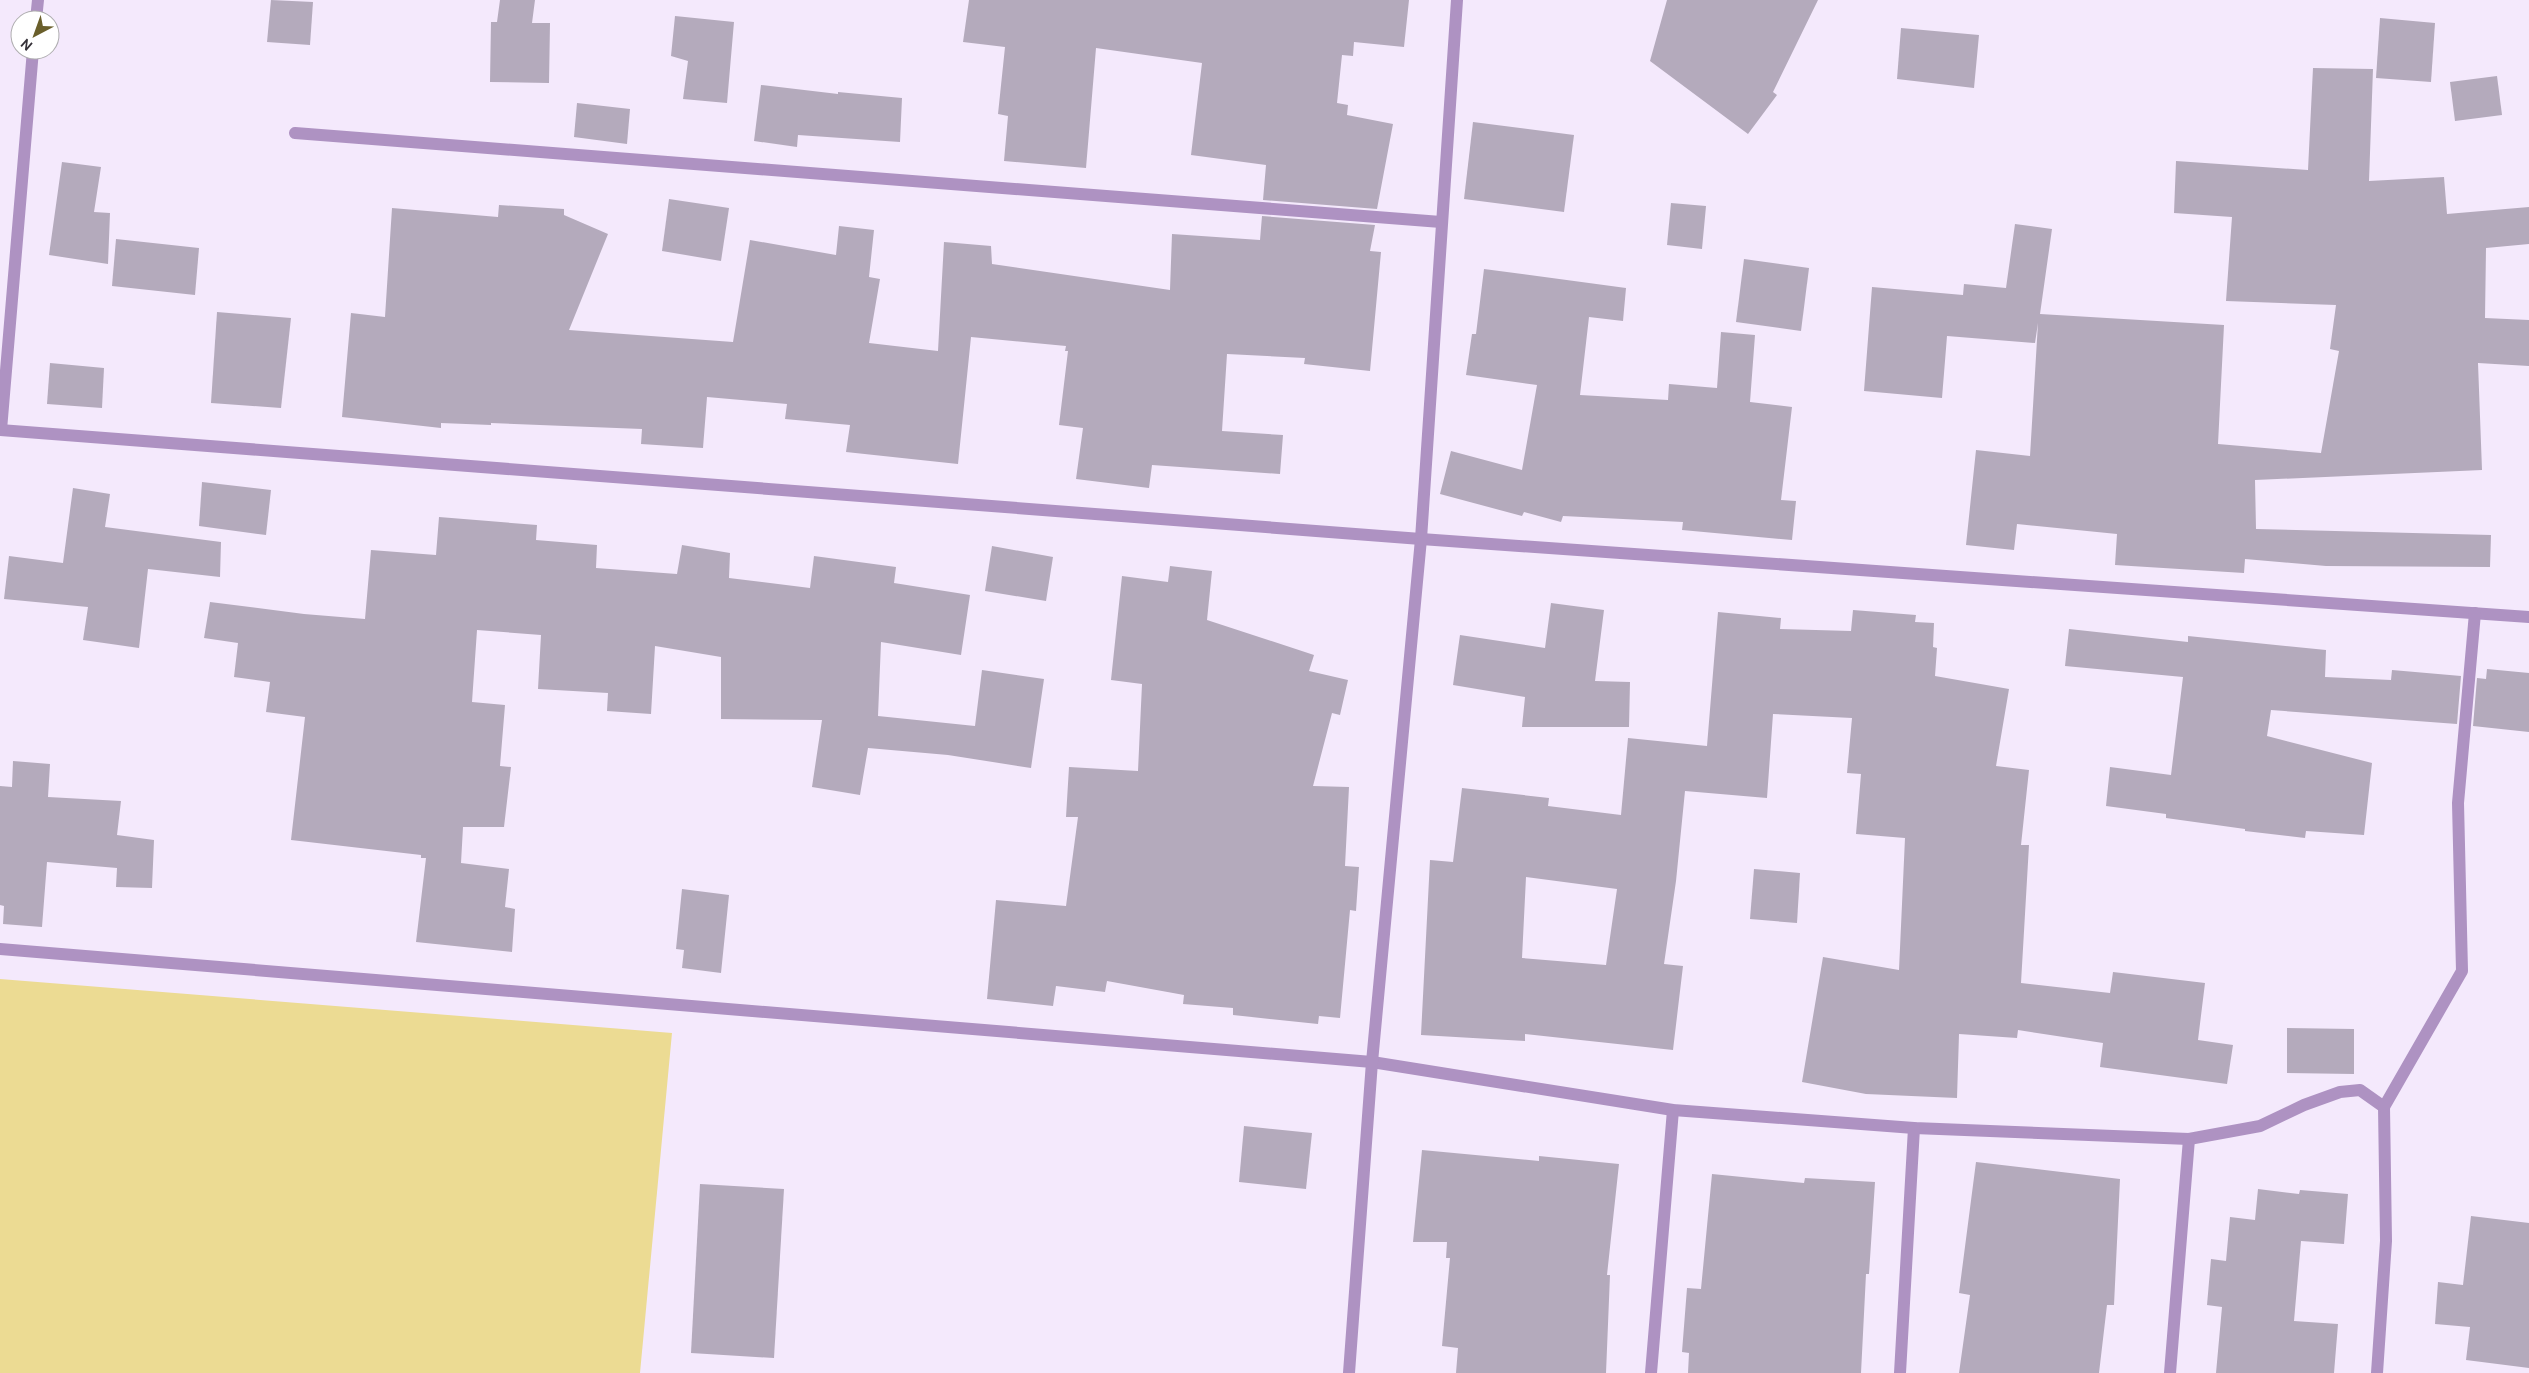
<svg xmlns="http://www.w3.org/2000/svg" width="2529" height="1373" font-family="Cabin,sans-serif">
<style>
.green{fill:#ecdb93}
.building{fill:#b4aabc;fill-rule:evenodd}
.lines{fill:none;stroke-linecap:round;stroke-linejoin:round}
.street{stroke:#ae92c2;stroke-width:12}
</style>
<rect width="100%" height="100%" fill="#f4e9fc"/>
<!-- green -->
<path class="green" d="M 0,979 L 672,1033 L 640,1373 L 0,1373 Z"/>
<!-- building -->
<g class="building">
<path d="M 271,0 L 313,2 L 310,45 L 267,42 Z"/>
<path d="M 500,0 L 535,0 L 532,23 L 550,23 L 549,83 L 490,82 L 491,22 L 497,22 Z"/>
<path d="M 969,0 L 1409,0 L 1404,47 L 1354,42 L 1353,56 L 1342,55 L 1337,103 L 1348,105 L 1347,115 L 1393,124 L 1377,209 L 1263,200 L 1266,165 L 1191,155 L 1202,63 L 1096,48 L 1086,168 L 1004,161 L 1008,116 L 998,114 L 1005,47 L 963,42 Z"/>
<path d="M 1667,0 L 1818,0 L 1773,92 L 1777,95 L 1748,134 L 1650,61 Z"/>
<path d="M 675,16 L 734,22 L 727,103 L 683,99 L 688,61 L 671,56 Z"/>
<path d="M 2380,18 L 2435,23 L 2431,82 L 2376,78 Z"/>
<path d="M 1901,28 L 1979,35 L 1974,88 L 1897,79 Z"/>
<path d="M 2313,68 L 2373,69 L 2369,181 L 2444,177 L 2447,214 L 2529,207 L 2529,244 L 2486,248 L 2485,318 L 2529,320 L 2529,366 L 2478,363 L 2482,470 L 2255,480 L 2256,529 L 2491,535 L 2490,567 L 2326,566 L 2245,559 L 2244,573 L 2115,565 L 2117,534 L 2017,524 L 2014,550 L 1966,545 L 1976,450 L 2030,456 L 2038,323 L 2035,343 L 1947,336 L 1942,398 L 1864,391 L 1872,287 L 1963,295 L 1964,284 L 2006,288 L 2015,224 L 2052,229 L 2040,314 L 2224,325 L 2218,444 L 2321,453 L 2339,351 L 2330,349 L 2336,305 L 2226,301 L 2232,217 L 2174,213 L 2176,161 L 2308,170 Z"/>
<path d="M 2497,76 L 2502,115 L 2455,121 L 2450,82 Z"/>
<path d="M 761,85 L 838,94 L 838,92 L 902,98 L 900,142 L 798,135 L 797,147 L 754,141 Z"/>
<path d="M 577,103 L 630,109 L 627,144 L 574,137 Z"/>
<path d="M 1473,122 L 1574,135 L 1564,212 L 1464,199 Z"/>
<path d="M 62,162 L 101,167 L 94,212 L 110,213 L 108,264 L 49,255 Z"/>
<path d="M 669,199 L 729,208 L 721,261 L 662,251 Z"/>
<path d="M 1671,203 L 1706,206 L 1702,249 L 1667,245 Z"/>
<path d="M 499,205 L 564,209 L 564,215 L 608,234 L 569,330 L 733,342 L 750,240 L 836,255 L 839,226 L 874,230 L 869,277 L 880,279 L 869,343 L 938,351 L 944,242 L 991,246 L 992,264 L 1170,290 L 1172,234 L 1260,240 L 1262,216 L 1375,225 L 1370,251 L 1381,252 L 1370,371 L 1304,364 L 1305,358 L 1227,354 L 1222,431 L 1283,435 L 1280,474 L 1152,465 L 1149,488 L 1076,479 L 1083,428 L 1059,425 L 1068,351 L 1065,351 L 1066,346 L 971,337 L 958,464 L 846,452 L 850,425 L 785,419 L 787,404 L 707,397 L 703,448 L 641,444 L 642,429 L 491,423 L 491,425 L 441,423 L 441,428 L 342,417 L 351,313 L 385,317 L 392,208 L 498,217 Z"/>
<path d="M 116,239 L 199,248 L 195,295 L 112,286 Z"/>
<path d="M 1744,259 L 1809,268 L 1801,331 L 1736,322 Z"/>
<path d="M 1484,269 L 1626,288 L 1623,321 L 1589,317 L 1580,395 L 1668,400 L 1669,384 L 1717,388 L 1721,332 L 1755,335 L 1750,402 L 1792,407 L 1781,500 L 1796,501 L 1792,540 L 1682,530 L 1683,522 L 1563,516 L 1561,522 L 1524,512 L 1522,516 L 1440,494 L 1451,451 L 1522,470 L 1537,385 L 1466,375 L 1472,334 L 1476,334 Z"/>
<path d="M 217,312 L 291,318 L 281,408 L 211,403 Z"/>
<path d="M 50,363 L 104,368 L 102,408 L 47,404 Z"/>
<path d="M 202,482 L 271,490 L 266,535 L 199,526 Z"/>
<path d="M 73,488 L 110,494 L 105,527 L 221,542 L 220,577 L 148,569 L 139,648 L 83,640 L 88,607 L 4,599 L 9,556 L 63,563 Z"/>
<path d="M 439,517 L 537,525 L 536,540 L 597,545 L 596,568 L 677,574 L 682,545 L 730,553 L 729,578 L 810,588 L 814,556 L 896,567 L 894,583 L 970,595 L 961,655 L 881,642 L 878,716 L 975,726 L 982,670 L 1044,679 L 1031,768 L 948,755 L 868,748 L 860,795 L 812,787 L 822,720 L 721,719 L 721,657 L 655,646 L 651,714 L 607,711 L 608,693 L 538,689 L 541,635 L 477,630 L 472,702 L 505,705 L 500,766 L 511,767 L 504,827 L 463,827 L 461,863 L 509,869 L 505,907 L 515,909 L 512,952 L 416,942 L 426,858 L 421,858 L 421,855 L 291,840 L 305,717 L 266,712 L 270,682 L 234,677 L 238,643 L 204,638 L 210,602 L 304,614 L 365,619 L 371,550 L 436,555 Z"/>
<path d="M 992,546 L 1053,557 L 1046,601 L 985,591 Z"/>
<path d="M 1170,566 L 1212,571 L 1207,620 L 1314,655 L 1309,671 L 1348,680 L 1340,715 L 1332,713 L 1313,786 L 1349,787 L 1345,866 L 1359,867 L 1356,911 L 1350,910 L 1340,1018 L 1319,1016 L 1318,1024 L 1233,1015 L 1233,1008 L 1183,1004 L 1184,995 L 1107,981 L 1105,992 L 1056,986 L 1053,1006 L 987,999 L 996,900 L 1066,906 L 1078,817 L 1066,817 L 1069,767 L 1138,771 L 1142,684 L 1111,680 L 1122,576 L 1168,582 Z"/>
<path d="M 1551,603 L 1604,610 L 1595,681 L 1630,682 L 1629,727 L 1522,727 L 1525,697 L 1453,685 L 1460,635 L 1545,648 Z"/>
<path d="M 1853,610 L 1916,615 L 1915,622 L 1934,623 L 1933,647 L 1937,648 L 1935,676 L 2009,689 L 1996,766 L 2029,770 L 2021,845 L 2029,845 L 2021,983 L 2110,993 L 2113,972 L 2205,983 L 2198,1040 L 2233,1045 L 2227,1084 L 2100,1067 L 2103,1043 L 2018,1030 L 2017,1038 L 1959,1034 L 1957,1098 L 1866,1094 L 1802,1082 L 1823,957 L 1899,970 L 1905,838 L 1856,834 L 1861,774 L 1847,773 L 1852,718 L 1773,714 L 1767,798 L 1685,791 L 1676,881 L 1664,964 L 1683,966 L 1673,1050 L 1525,1034 L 1525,1041 L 1421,1035 L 1430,860 L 1453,862 L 1462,788 L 1549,798 L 1548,806 L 1621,815 L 1628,738 L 1707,746 L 1718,612 L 1781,618 L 1780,629 L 1851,631 ZM 1526,877 L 1617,889 L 1606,965 L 1522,958 Z"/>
<path d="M 2069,629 L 2188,642 L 2188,636 L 2326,650 L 2325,677 L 2391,680 L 2392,670 L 2461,676 L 2457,724 L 2271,710 L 2267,736 L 2372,763 L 2364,835 L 2306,831 L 2305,838 L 2245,831 L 2245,829 L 2166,818 L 2166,814 L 2106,806 L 2110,767 L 2171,775 L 2183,677 L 2065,666 Z"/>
<path d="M 2487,669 L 2529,673 L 2529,732 L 2473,726 L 2477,678 L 2486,679 Z"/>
<path d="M 13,761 L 50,764 L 48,797 L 121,801 L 117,835 L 154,840 L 152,888 L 116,887 L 117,868 L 47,862 L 42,927 L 3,924 L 4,906 L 0,905 L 0,786 L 12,787 Z"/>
<path d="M 1754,869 L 1800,873 L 1797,923 L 1750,919 Z"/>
<path d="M 682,889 L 729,895 L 721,973 L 682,968 L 684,950 L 676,949 Z"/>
<path d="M 2287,1028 L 2354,1029 L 2354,1074 L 2287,1073 Z"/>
<path d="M 1244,1126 L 1312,1133 L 1306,1189 L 1239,1182 Z"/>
<path d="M 1422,1150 L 1539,1161 L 1539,1156 L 1619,1164 L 1607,1275 L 1610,1275 L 1606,1373 L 1456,1373 L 1458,1348 L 1442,1346 L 1450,1258 L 1446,1258 L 1447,1242 L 1413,1242 Z"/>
<path d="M 1976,1162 L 2120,1179 L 2114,1305 L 2107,1305 L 2099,1373 L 1959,1373 L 1970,1295 L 1959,1293 Z"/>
<path d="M 1712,1174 L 1804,1183 L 1805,1178 L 1875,1182 L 1869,1274 L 1866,1274 L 1861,1373 L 1688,1373 L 1689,1353 L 1682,1352 L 1687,1288 L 1701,1289 Z"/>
<path d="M 700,1184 L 784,1189 L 774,1358 L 691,1353 Z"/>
<path d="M 2258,1189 L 2299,1194 L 2300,1190 L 2348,1194 L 2344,1244 L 2301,1241 L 2294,1321 L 2338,1324 L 2334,1373 L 2216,1373 L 2222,1307 L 2207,1305 L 2211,1259 L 2226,1261 L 2230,1217 L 2255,1220 Z"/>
<path d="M 2471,1216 L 2529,1223 L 2529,1368 L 2466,1360 L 2470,1327 L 2435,1324 L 2438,1282 L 2463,1285 Z"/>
</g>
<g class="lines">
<!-- street -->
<g class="street">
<path d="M 36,20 L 38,0"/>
<path d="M 295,133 L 1441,222"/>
<path d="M 0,430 L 1421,539 L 2529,617"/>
<path d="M 1,430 L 33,50"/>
<path d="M 0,949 L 1372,1062 L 1673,1110 L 1914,1128 L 2189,1139 L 2260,1126 L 2304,1105 L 2340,1092 L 2360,1090 L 2384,1107 L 2386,1241 L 2377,1373"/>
<path d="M 2384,1107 L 2462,971 L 2458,803 L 2475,613"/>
<path d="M 1349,1373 L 1372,1062 L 1421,539 L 1457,0"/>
<path d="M 1651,1373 L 1673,1110"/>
<path d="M 1900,1373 L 1914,1128"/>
<path d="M 2170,1373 L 2189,1139"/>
</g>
</g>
<!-- north arrow -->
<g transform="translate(35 35) rotate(221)"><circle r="24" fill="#ffffff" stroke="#aeadaf"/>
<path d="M0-4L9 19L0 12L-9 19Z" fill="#6a5f2b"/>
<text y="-8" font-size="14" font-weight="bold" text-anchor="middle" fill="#353138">N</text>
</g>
</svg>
